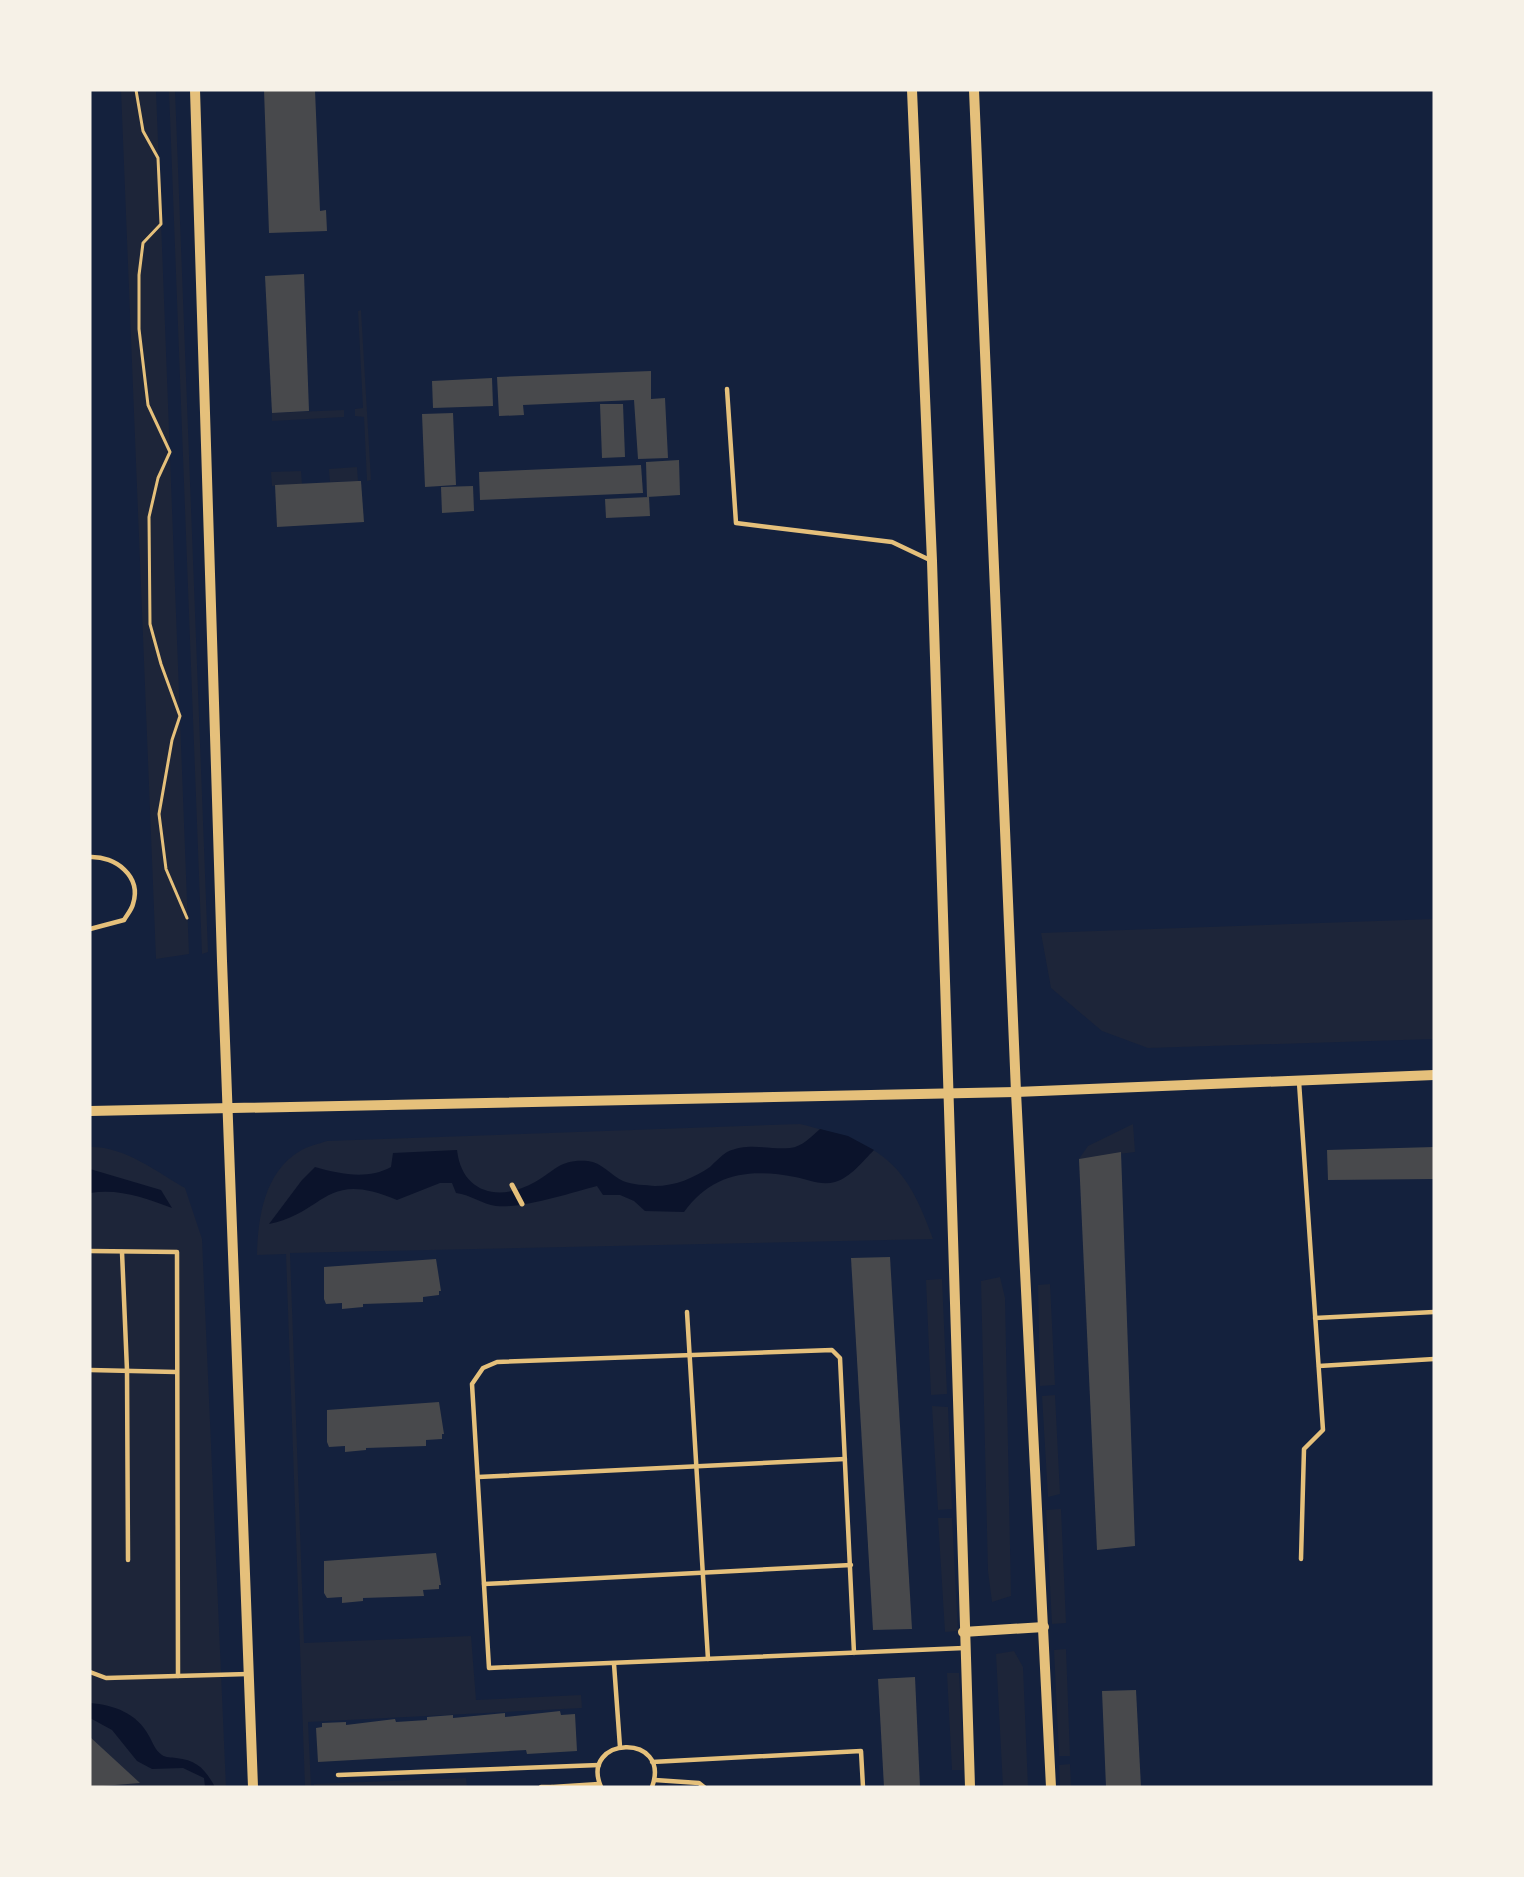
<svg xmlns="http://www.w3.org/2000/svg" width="1524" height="1877" font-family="'Fira Sans Condensed',sans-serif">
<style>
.green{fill:#1d2539}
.water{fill:#0b132b}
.building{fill:#48494c}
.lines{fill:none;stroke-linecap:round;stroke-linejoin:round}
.path{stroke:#e5c07b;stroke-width:3}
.service{stroke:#e5c07b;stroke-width:4.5}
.pedestrian{stroke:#e5c07b;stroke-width:5}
.tertiary{stroke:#e5c07b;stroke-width:10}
</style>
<rect width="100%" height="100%" fill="#14213d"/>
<!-- green -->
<g class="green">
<path d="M 121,90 L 156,90 L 189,954 L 156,959 Z"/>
<path d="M 169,90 L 175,90 L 208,952 L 202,954 Z"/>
<path d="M 361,310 L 371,480 L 367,481 L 364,417 L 355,416 L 355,409 L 363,408 L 358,311 Z"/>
<path d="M 344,410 L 344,417 L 272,421 L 272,413 Z"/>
<path d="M 357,467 L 358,481 L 330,482 L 329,469 Z"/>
<path d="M 301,471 L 302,484 L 272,486 L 271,472 Z"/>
<path d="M 1434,919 L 1434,1039 L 1148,1048 L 1102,1031 L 1051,988 L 1041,933 Z"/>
<path d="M 800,1124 C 880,1144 905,1159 933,1239 L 290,1253 L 304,1643 L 471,1636 L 476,1700 L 581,1695 L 582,1708 L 308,1722 L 311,1787 L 305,1787 L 286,1254 L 257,1255 C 258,1218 264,1172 300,1151 C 308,1146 318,1144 327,1141 Z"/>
<path d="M 1133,1124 L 1135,1152 L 1079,1159 L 1088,1146 Z"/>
<path d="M 90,1147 C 124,1146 157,1172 185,1188 L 202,1239 L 226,1787 L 90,1787 Z"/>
<path d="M 1000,1277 L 1005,1298 L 1011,1596 L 992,1602 L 988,1571 L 981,1281 Z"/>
<path d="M 942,1279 L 947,1394 L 931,1395 L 926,1280 Z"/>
<path d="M 1050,1284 L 1055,1385 L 1040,1386 L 1038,1285 Z"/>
<path d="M 1055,1395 L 1060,1494 L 1048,1497 L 1042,1396 Z"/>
<path d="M 932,1406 L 948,1407 L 952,1509 L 938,1510 Z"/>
<path d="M 1061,1509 L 1066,1623 L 1052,1624 L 1046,1510 Z"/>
<path d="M 938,1518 L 952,1518 L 958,1631 L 945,1632 Z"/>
<path d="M 1066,1649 L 1070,1756 L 1059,1756 L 1054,1650 Z"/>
<path d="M 1014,1651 L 1023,1667 L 1028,1787 L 1003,1787 L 996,1654 Z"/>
<path d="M 947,1673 L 959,1673 L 964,1770 L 952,1770 Z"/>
<path d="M 1070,1764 L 1071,1787 L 1060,1787 L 1059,1765 Z"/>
<path d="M 466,1778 L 467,1787 L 314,1787 L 314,1784 Z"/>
</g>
<!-- water -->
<g class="water">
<path d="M 820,1129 L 848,1136 L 874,1150 C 863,1161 850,1178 835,1182 C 820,1186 808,1179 795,1177 C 750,1168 712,1173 684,1212 L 645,1211 L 634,1201 L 620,1195 L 603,1195 L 597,1186 C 570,1193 522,1209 496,1206 C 482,1204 471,1195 456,1193 L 452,1183 L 440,1183 L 397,1200 C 324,1169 327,1212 269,1224 L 302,1180 L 315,1167 C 340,1174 367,1180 391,1167 L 393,1153 L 457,1150 C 462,1194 500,1202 535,1182 C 556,1170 560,1159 588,1161 C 601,1162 612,1176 623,1181 C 632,1185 646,1185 655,1186 C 675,1186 694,1178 710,1167 C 715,1162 721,1156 727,1152 C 749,1142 768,1150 790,1148 C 802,1147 812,1136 820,1129 Z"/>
<path d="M 90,1169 L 161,1190 L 172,1208 C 145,1198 119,1188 90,1193 Z"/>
<path d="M 90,1703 C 114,1705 137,1713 149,1736 C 153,1743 155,1750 162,1755 C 166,1758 171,1757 176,1758 C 197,1760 205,1769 215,1787 L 205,1787 L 204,1778 L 183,1768 L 152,1769 L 137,1761 L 112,1730 L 90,1718 Z"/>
</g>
<!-- building -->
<g class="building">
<path d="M 264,90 L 315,90 L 320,211 L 326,210 L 327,231 L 269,233 Z"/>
<path d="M 304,274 L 309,411 L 272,413 L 265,276 Z"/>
<path d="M 651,371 L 651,399 L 665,398 L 668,458 L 638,459 L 634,400 L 523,405 L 524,415 L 499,416 L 497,377 Z"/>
<path d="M 492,378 L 493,406 L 433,408 L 432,381 Z"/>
<path d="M 600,404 L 623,404 L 625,457 L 602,458 Z"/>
<path d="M 453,413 L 456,485 L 425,487 L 422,414 Z"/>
<path d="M 679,460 L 680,495 L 647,497 L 646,462 Z"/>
<path d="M 641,465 L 643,493 L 480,500 L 479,472 Z"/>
<path d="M 358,481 L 361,481 L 364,522 L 277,527 L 275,485 Z"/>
<path d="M 473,486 L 474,511 L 442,513 L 441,487 Z"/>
<path d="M 649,497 L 650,516 L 606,518 L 605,499 Z"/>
<path d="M 1434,1147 L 1434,1179 L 1328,1180 L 1327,1150 Z"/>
<path d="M 1121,1152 L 1135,1546 L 1097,1550 L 1079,1159 Z"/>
<path d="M 890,1257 L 912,1629 L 873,1630 L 851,1258 Z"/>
<path d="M 436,1259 L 441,1291 L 439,1291 L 439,1295 L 423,1297 L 423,1302 L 363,1304 L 363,1307 L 342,1309 L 342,1303 L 326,1304 L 324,1299 L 324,1267 Z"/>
<path d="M 439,1402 L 444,1434 L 442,1434 L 442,1439 L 426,1440 L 426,1446 L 366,1448 L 366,1450 L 345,1452 L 345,1446 L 329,1447 L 327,1442 L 327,1410 Z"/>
<path d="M 436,1553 L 441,1585 L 439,1585 L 439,1589 L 423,1590 L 424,1596 L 363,1598 L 363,1601 L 342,1603 L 342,1597 L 327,1598 L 324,1593 L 324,1561 Z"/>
<path d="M 915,1677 L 920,1787 L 884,1787 L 878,1679 Z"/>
<path d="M 1136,1690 L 1141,1787 L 1106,1787 L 1102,1691 Z"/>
<path d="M 560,1711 L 561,1715 L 575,1714 L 577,1751 L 527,1754 L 526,1750 L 318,1762 L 316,1728 L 322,1727 L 322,1723 L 346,1722 L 346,1725 L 395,1719 L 396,1722 L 427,1720 L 427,1717 L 453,1715 L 453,1718 L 505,1713 L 505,1717 Z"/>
<path d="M 90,1737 L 140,1783 L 90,1787 Z"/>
</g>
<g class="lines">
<!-- path -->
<path class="path" d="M 136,90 L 143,131 L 158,158 L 161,224 L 143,243 L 139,275 L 139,329 L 148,405 L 170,452 L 158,478 L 149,517 L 150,624 L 161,664 L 180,716 L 172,740 L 159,814 L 166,869 L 187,918"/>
<!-- service -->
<g class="service">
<path d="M 727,389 L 736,523 L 892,542 L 932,561"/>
<path d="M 90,857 C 115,856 142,876 133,904 C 132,909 127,915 124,920 L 90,929"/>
<path d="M 1299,1082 L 1323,1430 L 1304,1449 L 1301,1559"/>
<path d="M 90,1251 L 177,1252 L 178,1676"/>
<path d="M 122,1252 L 127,1370 L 128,1560"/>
<path d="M 687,1312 L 708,1659"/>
<path d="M 1315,1318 L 1434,1312"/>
<path d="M 1319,1366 L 1434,1359"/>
<path d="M 90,1370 L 176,1372"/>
<path d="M 478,1477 L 845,1459"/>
<path d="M 484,1584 L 851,1565"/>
<path d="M 854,1653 L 840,1358 L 832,1350 L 497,1362 L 483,1368 L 472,1384 L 489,1668 L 964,1648"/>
<path d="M 614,1664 L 620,1747"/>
<path d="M 90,1672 L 106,1678 L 248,1674"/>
<path d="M 652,1762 L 861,1751 L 863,1787"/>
<path d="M 338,1775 L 599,1765"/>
<path d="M 655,1780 L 699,1783 L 704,1787"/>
<path d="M 541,1787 L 552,1787"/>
<path d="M 552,1787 L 599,1784"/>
<path d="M 601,1787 C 579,1736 672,1732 652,1787"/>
</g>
<!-- pedestrian -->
<path class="pedestrian" d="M 512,1185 L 522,1204"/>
<!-- tertiary -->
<g class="tertiary">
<path d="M 195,90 L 222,961 L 253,1787"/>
<path d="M 912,90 L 932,561 L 970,1787"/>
<path d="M 974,90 L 1016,1092 L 1051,1787"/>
<path d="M 90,1111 L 1016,1092 L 1434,1075"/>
<path d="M 963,1632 L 1044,1627"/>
</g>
</g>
<!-- border -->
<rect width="1524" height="1877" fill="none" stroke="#f6f1e7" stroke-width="183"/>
</svg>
